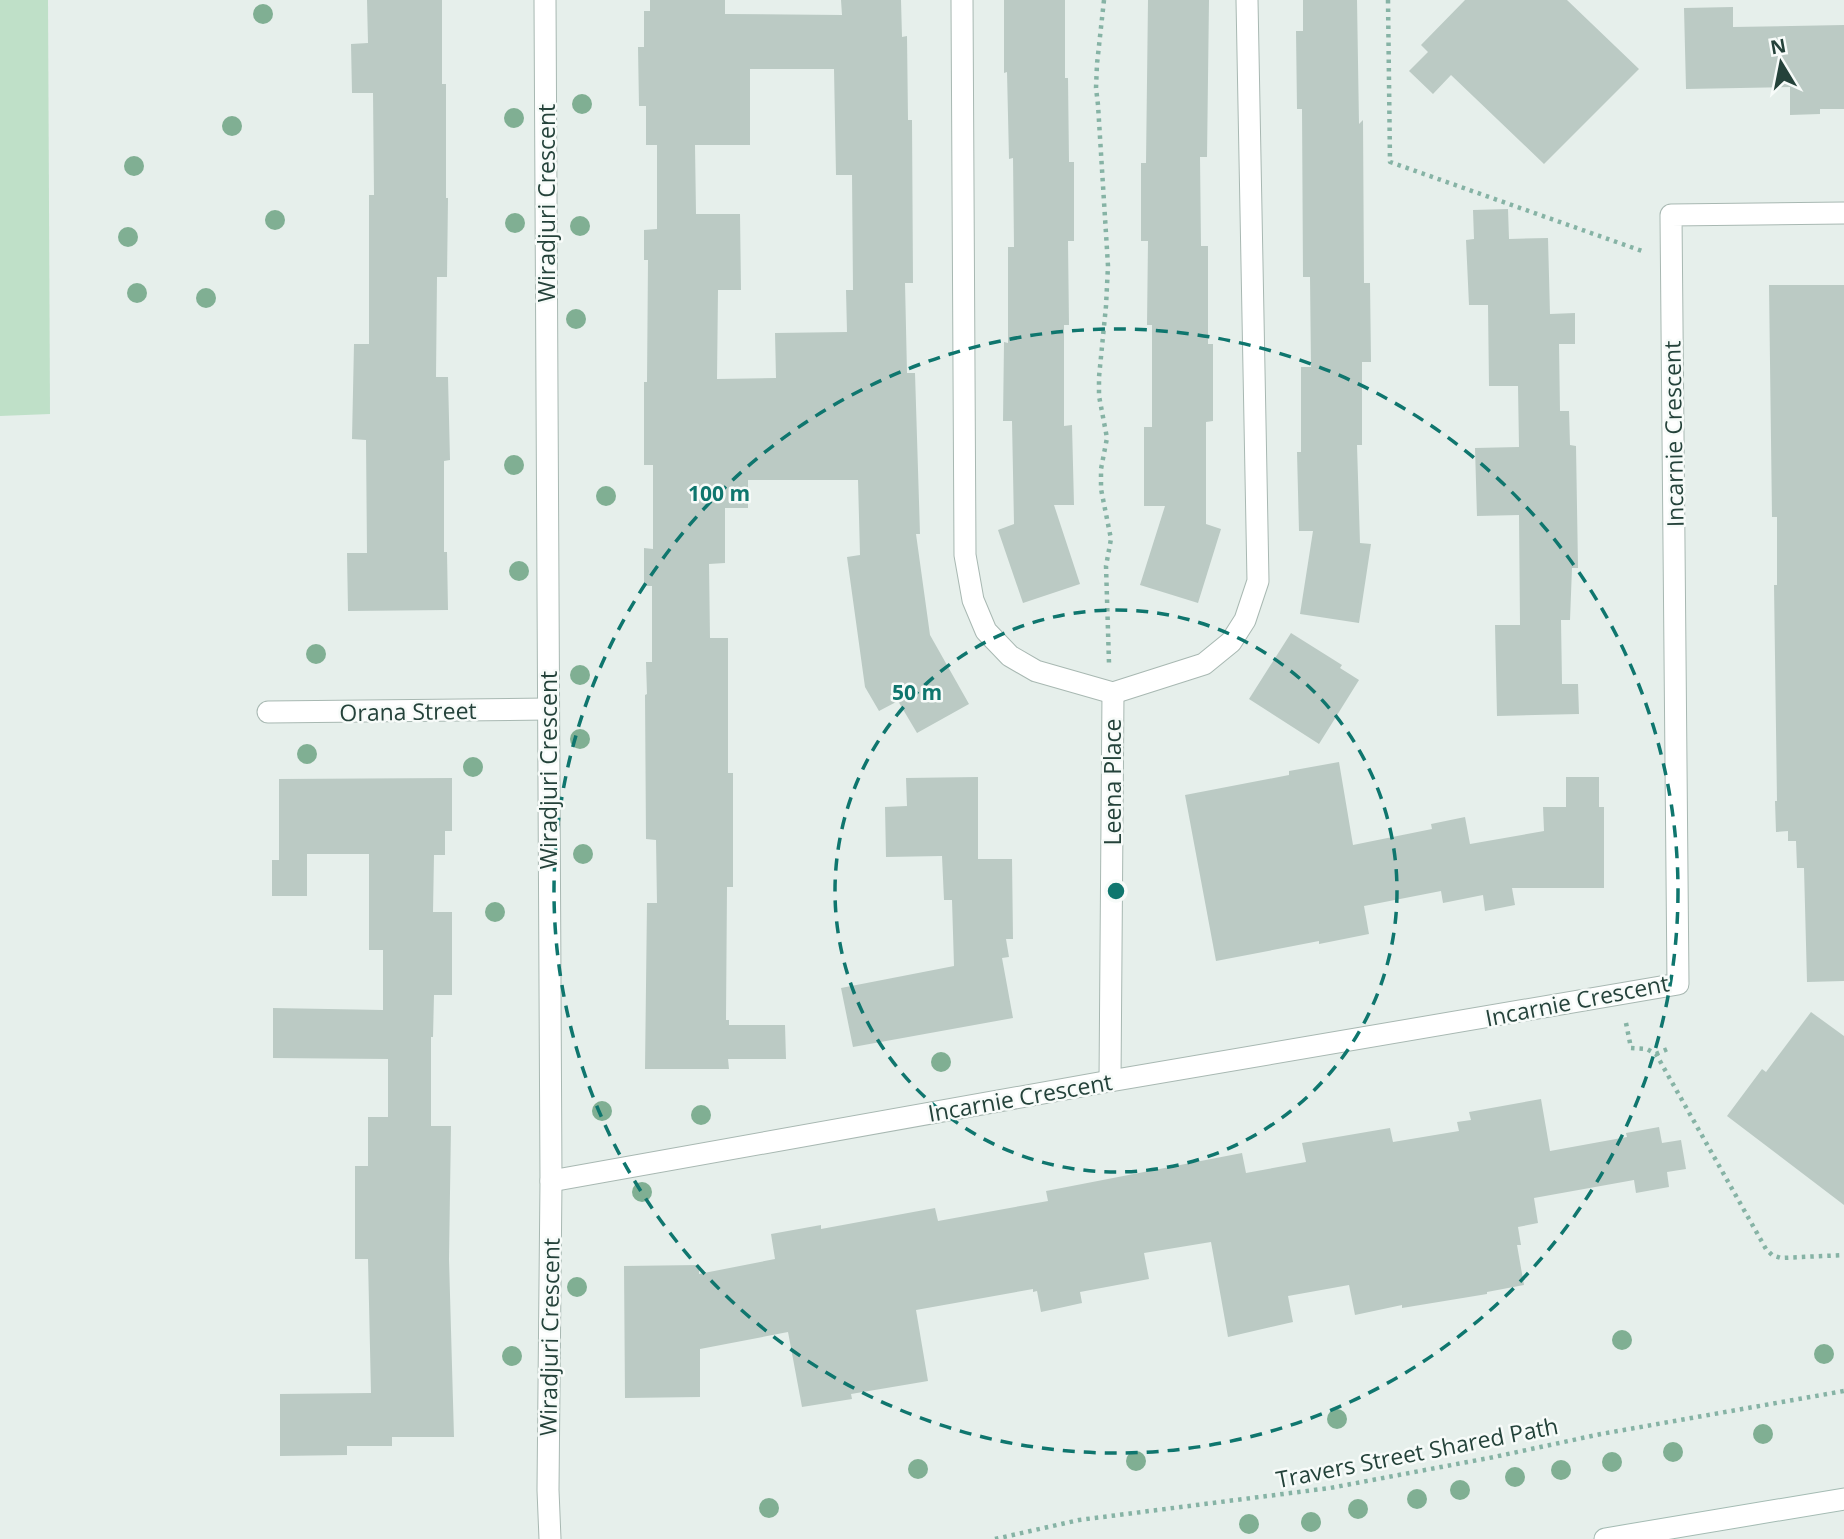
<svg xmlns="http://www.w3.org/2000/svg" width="1844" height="1539" font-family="'Open Sans',sans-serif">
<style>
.green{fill:#bfe0c8}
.building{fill:#bbcac4;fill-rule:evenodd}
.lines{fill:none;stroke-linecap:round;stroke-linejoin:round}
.street-casing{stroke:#a8b8b2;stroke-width:23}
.secondary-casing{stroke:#a4bbb3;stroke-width:23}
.path{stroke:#86b3a5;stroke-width:4.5;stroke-dasharray:3.5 5;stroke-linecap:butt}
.street{stroke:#fff;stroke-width:21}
.secondary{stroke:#fff;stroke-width:21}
.tree{fill:#80af93}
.ring{fill:none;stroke:#0f766e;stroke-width:3.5;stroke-dasharray:12 9}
.labels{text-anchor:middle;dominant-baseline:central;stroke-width:5;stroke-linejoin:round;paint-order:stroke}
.street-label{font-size:23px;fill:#24423a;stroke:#f7fbf9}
.centre{fill:#0f766e;stroke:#f7fbf9;stroke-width:3.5}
.ring-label{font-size:21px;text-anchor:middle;font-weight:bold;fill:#0f766e;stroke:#f7fbf9;stroke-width:5;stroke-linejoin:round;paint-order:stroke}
</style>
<rect width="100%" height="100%" fill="#e6efeb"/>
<!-- green -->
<path class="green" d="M 0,0 L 48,0 L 50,414 L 0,416 Z"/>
<!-- building -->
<g class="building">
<path d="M 367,0 L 442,0 L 442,84 L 446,84 L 446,198 L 448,198 L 447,277 L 437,277 L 436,377 L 448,377 L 450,460 L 444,461 L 444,552 L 447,552 L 448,610 L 348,611 L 347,553 L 367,553 L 366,440 L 352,439 L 354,344 L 369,344 L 369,195 L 374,195 L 373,93 L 352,93 L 351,44 L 368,43 Z"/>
<path d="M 650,0 L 725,0 L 725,14 L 842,15 L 841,0 L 901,0 L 902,37 L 907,36 L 908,120 L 912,120 L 913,283 L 905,283 L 907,373 L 915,373 L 920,534 L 916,534 L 930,635 L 969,704 L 917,733 L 898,701 L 879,711 L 865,687 L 847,557 L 860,555 L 858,480 L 748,480 L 748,508 L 725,508 L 725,563 L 709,564 L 710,638 L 728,638 L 728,773 L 733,773 L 733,887 L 727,887 L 726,1020 L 729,1020 L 729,1025 L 785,1025 L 786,1059 L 728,1059 L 729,1069 L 645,1069 L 647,903 L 657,903 L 656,840 L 646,839 L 645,695 L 647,694 L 646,662 L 652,662 L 652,586 L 644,586 L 644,548 L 653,549 L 653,465 L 644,465 L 644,382 L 647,382 L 648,260 L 644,260 L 644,230 L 657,229 L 657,145 L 646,145 L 646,106 L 639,106 L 638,47 L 644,47 L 644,11 L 650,11 ZM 750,69 L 834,69 L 836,175 L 852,175 L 853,290 L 846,290 L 847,332 L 775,333 L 776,378 L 717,379 L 718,290 L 741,290 L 740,214 L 696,214 L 695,145 L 750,145 Z"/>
<path d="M 1004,0 L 1065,0 L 1065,78 L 1068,78 L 1069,162 L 1074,162 L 1074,241 L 1068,241 L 1069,325 L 1064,325 L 1064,426 L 1072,425 L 1074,505 L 1054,505 L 1080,584 L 1023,603 L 998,530 L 1014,524 L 1012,421 L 1003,421 L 1004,342 L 1008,343 L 1008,247 L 1014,247 L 1013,158 L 1009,159 L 1007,72 L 1004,73 Z"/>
<path d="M 1148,0 L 1209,0 L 1207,157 L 1200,157 L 1201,246 L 1208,246 L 1208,344 L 1213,344 L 1213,421 L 1206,422 L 1206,524 L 1221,529 L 1198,603 L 1140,585 L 1165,506 L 1144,506 L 1144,427 L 1152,427 L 1152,325 L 1147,325 L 1148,241 L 1141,241 L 1141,163 L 1146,163 Z"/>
<path d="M 1303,0 L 1357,0 L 1359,124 L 1363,120 L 1364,283 L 1370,283 L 1371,362 L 1362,362 L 1362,445 L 1357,445 L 1360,543 L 1371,544 L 1359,623 L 1300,614 L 1313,531 L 1299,531 L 1297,452 L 1301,452 L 1301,367 L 1311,367 L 1310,277 L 1303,277 L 1302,109 L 1297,109 L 1296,31 L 1303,31 Z"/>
<path d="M 1465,0 L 1567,0 L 1639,69 L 1544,164 L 1451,75 L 1433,94 L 1409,71 L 1428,52 L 1421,45 Z"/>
<path d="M 1733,7 L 1733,27 L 1844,25 L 1844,109 L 1820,109 L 1820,114 L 1790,115 L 1790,87 L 1686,89 L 1684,8 Z"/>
<path d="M 1508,209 L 1509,239 L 1548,238 L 1550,314 L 1575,313 L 1575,344 L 1559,344 L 1560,411 L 1569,411 L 1570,445 L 1576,446 L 1578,568 L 1572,568 L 1570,620 L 1561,620 L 1562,684 L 1578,684 L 1579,714 L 1497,716 L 1495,625 L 1520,625 L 1519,515 L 1477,516 L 1475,448 L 1519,447 L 1518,386 L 1489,386 L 1488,305 L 1469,305 L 1466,240 L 1474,239 L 1473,210 Z"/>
<path d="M 1769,285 L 1844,285 L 1844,981 L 1807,982 L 1804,868 L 1797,868 L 1796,841 L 1788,841 L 1788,831 L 1776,832 L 1775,801 L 1777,801 L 1774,585 L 1777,585 L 1777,517 L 1772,517 Z"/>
<path d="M 1291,633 L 1342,665 L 1340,668 L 1359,680 L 1319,744 L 1249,699 Z"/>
<path d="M 1339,762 L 1353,845 L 1432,829 L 1431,824 L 1465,817 L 1470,844 L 1544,831 L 1543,807 L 1566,807 L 1566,777 L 1599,777 L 1599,807 L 1604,807 L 1604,888 L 1512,888 L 1515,905 L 1485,911 L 1483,895 L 1443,903 L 1441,891 L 1364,906 L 1369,934 L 1319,944 L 1319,941 L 1216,961 L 1185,795 L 1289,775 L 1289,771 Z"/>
<path d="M 978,777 L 978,859 L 1012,859 L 1013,939 L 1006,939 L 1009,957 L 1002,958 L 1013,1018 L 853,1047 L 841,988 L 954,966 L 952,900 L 944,900 L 942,856 L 886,857 L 885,807 L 907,806 L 906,778 Z"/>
<path d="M 452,778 L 452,831 L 445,831 L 445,855 L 434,855 L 433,912 L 452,912 L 452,995 L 434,995 L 433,1037 L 431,1037 L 431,1126 L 451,1126 L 449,1259 L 454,1437 L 392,1437 L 392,1446 L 347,1446 L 347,1455 L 280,1456 L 280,1394 L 371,1393 L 368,1259 L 355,1259 L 355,1166 L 368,1166 L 368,1117 L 388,1117 L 388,1059 L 273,1058 L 273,1008 L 383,1010 L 383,950 L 369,950 L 369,854 L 307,854 L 307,896 L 272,896 L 272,860 L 279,860 L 279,779 Z"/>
<path d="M 1811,1012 L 1844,1036 L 1844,1205 L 1727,1116 L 1762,1069 L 1766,1072 Z"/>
<path d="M 1541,1099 L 1550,1151 L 1627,1137 L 1626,1133 L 1659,1127 L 1662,1143 L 1681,1140 L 1686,1169 L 1667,1172 L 1669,1187 L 1636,1193 L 1634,1180 L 1534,1198 L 1538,1223 L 1518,1227 L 1521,1245 L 1517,1245 L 1524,1285 L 1487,1292 L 1487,1294 L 1402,1308 L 1402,1305 L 1355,1315 L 1349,1285 L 1288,1296 L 1293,1322 L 1228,1337 L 1211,1242 L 1144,1253 L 1149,1279 L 1080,1292 L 1082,1303 L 1041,1312 L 1037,1291 L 1033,1292 L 1033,1289 L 916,1310 L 928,1381 L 851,1394 L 852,1399 L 802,1407 L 788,1332 L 700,1349 L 700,1397 L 625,1398 L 624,1266 L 699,1265 L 699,1274 L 775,1259 L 771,1234 L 821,1225 L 821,1229 L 935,1208 L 938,1221 L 1048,1201 L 1046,1191 L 1242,1153 L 1246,1173 L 1306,1162 L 1302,1143 L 1390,1128 L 1393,1142 L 1459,1131 L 1457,1122 L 1471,1120 L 1469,1112 Z"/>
</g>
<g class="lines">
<!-- street casing -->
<g class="street-casing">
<g id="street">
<path d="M 545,0 L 551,1181 L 548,1490 L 550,1539"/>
<path d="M 962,0 L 965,555 L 973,600 L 986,631 L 1010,656 L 1036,671 L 1113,693 L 1204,664 L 1231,642 L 1245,620 L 1258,581 L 1247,0"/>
<path d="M 268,712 L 548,709"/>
<path d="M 1110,1081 L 1113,693"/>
<path d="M 551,1181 L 1110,1081 L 1678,984 L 1671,215 L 1844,213"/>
</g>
</g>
<!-- secondary casing -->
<g class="secondary-casing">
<path id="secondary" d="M 1605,1539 L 1844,1499"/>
</g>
<!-- path -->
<g class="path">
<path d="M 1104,0 L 1097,64 L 1096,88 L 1098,105 L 1108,266 L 1106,306 L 1099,377 L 1099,396 L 1107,438 L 1101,469 L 1101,489 L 1111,539 L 1106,566 L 1109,663"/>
<path d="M 1388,0 L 1390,162 L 1642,251"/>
<path d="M 1626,1023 L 1631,1048 L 1647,1049 L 1656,1054 L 1766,1249 L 1772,1255 L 1781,1258 L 1844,1255"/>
<path d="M 1656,1054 L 1670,1048"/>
<path d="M 995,1539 L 1079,1520 L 1330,1488 L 1494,1457 L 1601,1434 L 1844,1391"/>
</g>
<!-- street -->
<use href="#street" class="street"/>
<!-- secondary -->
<use href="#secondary" class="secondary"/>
</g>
<!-- trees -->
<g class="tree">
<circle cx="263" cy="14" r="10"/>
<circle cx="582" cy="104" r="10"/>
<circle cx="514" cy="118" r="10"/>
<circle cx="232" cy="126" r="10"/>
<circle cx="134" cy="166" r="10"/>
<circle cx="275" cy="220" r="10"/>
<circle cx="515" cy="223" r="10"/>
<circle cx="580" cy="226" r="10"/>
<circle cx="128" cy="237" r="10"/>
<circle cx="137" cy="293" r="10"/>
<circle cx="206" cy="298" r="10"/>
<circle cx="576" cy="319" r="10"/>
<circle cx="514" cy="465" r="10"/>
<circle cx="606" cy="496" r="10"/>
<circle cx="519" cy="571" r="10"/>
<circle cx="316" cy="654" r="10"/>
<circle cx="580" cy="675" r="10"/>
<circle cx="580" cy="739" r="10"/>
<circle cx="307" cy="754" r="10"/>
<circle cx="473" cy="767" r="10"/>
<circle cx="583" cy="854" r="10"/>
<circle cx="495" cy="912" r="10"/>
<circle cx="941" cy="1062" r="10"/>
<circle cx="602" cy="1111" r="10"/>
<circle cx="701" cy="1115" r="10"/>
<circle cx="642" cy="1192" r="10"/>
<circle cx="577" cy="1287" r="10"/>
<circle cx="1622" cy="1340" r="10"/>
<circle cx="1824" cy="1354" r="10"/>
<circle cx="512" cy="1356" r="10"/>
<circle cx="1337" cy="1419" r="10"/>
<circle cx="1763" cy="1434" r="10"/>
<circle cx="1673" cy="1452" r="10"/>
<circle cx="1136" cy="1461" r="10"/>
<circle cx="1612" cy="1462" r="10"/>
<circle cx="918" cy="1469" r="10"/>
<circle cx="1561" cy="1470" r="10"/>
<circle cx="1515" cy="1477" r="10"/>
<circle cx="1460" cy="1490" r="10"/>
<circle cx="1417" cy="1499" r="10"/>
<circle cx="769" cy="1508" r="10"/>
<circle cx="1358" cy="1509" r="10"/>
<circle cx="1311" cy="1522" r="10"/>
<circle cx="1249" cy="1524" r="10"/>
</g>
<!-- distance rings -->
<g class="ring">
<circle cx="1116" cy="891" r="281"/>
<circle cx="1116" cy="891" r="562"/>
</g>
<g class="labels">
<!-- street labels -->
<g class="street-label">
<text transform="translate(546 203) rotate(-90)">Wiradjuri Crescent</text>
<text transform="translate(1673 434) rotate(-91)">Incarnie Crescent</text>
<text transform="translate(408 711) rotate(-1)">Orana Street</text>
<text transform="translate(548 770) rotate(-90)">Wiradjuri Crescent</text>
<text transform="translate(1112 782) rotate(-90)">Leena Place</text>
<text transform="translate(1577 1000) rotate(-11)">Incarnie Crescent</text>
<text transform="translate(1020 1097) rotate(-10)">Incarnie Crescent</text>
<text transform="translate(549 1337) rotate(-89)">Wiradjuri Crescent</text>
<text transform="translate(1417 1452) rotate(-11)">Travers Street Shared Path</text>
</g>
</g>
<circle cx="1116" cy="891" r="10" class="centre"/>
<g class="ring-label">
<text x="719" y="501">100 m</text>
<text x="917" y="700">50 m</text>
</g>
<!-- north arrow -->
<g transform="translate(1781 63) rotate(350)" stroke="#f7fbf9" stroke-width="5" paint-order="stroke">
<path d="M0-5L12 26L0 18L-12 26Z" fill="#24423a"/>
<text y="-10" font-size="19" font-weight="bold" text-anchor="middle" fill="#24423a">N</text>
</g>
</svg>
